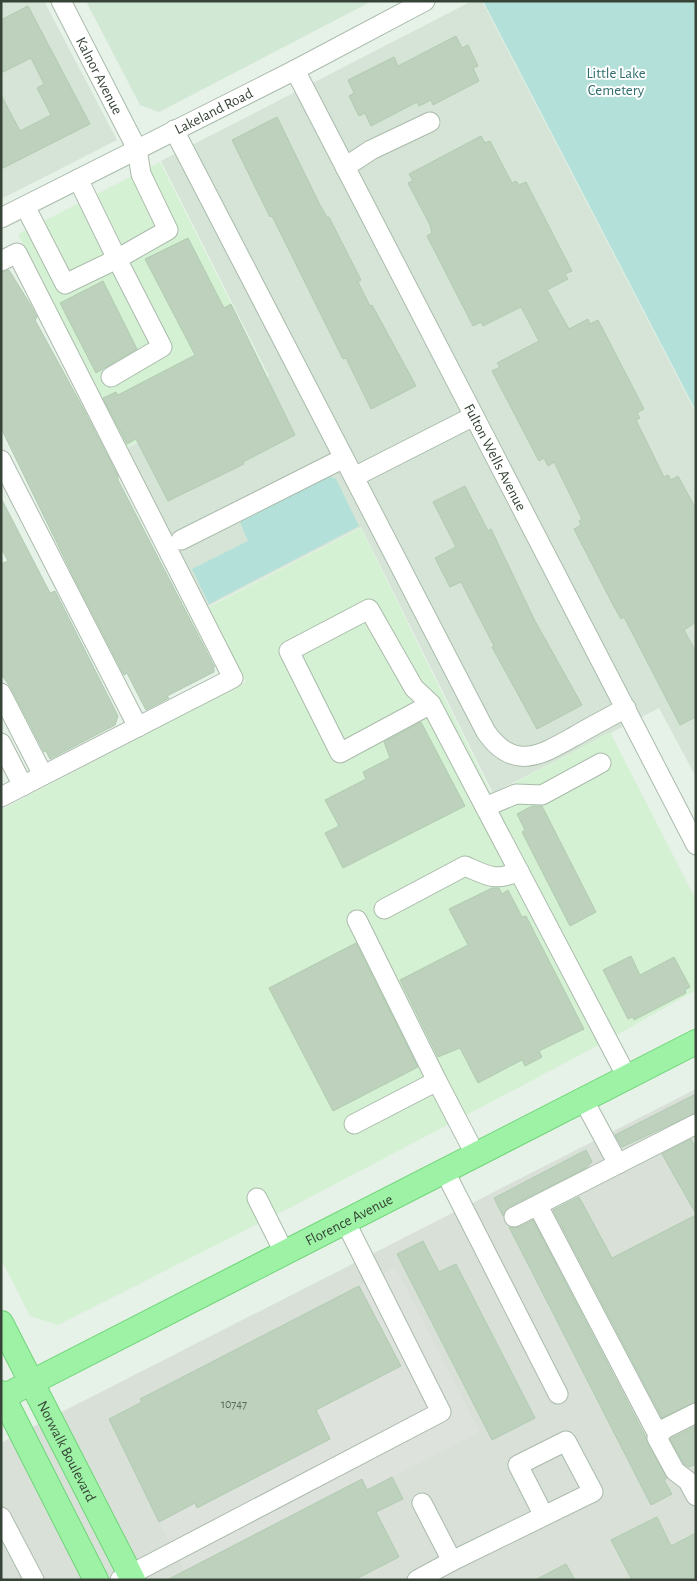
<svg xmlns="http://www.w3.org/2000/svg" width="697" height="1581" font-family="'Alegreya Sans',sans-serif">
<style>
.residential{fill:#d5e4d6}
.commercial{fill:#d4f1d3}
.industrial{fill:#d8e0d8}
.education{fill:#d1e8d4}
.green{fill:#b3e1d9}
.parking{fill:#dee2dd}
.building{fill:#bdd1bd;stroke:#b1cbb1}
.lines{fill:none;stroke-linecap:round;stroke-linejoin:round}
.minor-casing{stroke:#aabbab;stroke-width:21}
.major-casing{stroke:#70d579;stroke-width:26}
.minor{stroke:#fff;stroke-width:19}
.major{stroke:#9df2a6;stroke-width:24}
.labels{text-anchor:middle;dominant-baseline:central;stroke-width:4;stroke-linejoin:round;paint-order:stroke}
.number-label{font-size:12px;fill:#586658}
.park-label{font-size:15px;fill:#306d6d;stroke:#fff}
.street-label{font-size:15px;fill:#364336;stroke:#fff}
</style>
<rect width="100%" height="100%" fill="#e6f1e7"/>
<!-- residential -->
<g class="residential">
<path d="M 1,1 L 44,1 L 117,140 L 1,199 Z"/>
<path d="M 472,1 L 482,1 L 696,413 L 696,777 L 659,708 L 493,793 L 361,527 L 208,606 L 127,448 L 269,376 L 161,161 Z"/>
</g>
<!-- commercial -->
<g class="commercial">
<path d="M 160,162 L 267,375 L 127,447 L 18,234 Z"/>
<path d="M 361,528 L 492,795 L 610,732 L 696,900 L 696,990 L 599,1045 L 301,1202 L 58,1325 L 30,1316 L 1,1259 L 1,810 L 246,682 L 209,607 Z"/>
</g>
<!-- industrial -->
<path class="industrial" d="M 696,1089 L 696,1580 L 1,1580 L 1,1443 Z"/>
<!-- education -->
<path class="education" d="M 86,1 L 372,1 L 159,112 L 140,105 Z"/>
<!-- green -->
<g class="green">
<path d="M 483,1 L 696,1 L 696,411 Z"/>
<path d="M 328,476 L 336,479 L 359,526 L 209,604 L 192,569 L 248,541 L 240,522 Z"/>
</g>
<!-- parking -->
<path class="parking" d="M 395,1267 L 480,1432 L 367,1490 L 361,1479 L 185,1571 L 159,1522 L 195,1503 L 197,1508 L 330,1439 L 316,1410 L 400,1366 L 359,1286 Z"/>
<!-- building -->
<g class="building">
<path d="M 28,6 L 90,124 L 1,169 L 1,95 L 20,131 L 51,115 L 37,88 L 44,84 L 31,58 L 1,73 L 1,20 Z"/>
<path d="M 456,36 L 462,48 L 468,45 L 478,66 L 473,68 L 479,81 L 433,105 L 431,100 L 419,106 L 417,102 L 371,126 L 365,113 L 359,116 L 349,96 L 354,93 L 348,80 L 394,57 L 398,66 Z"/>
<path d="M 277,117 L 320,205 L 327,217 L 329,217 L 361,280 L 358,282 L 370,306 L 372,305 L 416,386 L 371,409 L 346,358 L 343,359 L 272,216 L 270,217 L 232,140 Z"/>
<path d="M 481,136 L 485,143 L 490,141 L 512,183 L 516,181 L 519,185 L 526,182 L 572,271 L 565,274 L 568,279 L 547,290 L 569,329 L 588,319 L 590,324 L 598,320 L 644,409 L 637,413 L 640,418 L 636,420 L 664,477 L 668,475 L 671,480 L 678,476 L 696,509 L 696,622 L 684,630 L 696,652 L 696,717 L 680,725 L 624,617 L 621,619 L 612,603 L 574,529 L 581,525 L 579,521 L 582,519 L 554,462 L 548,466 L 544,458 L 539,461 L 492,371 L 500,367 L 497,363 L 539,341 L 521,307 L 483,326 L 481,322 L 473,326 L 427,236 L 432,233 L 430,225 L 408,183 L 413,181 L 409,174 Z"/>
<path d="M 188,238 L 224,308 L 231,304 L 295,435 L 243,462 L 244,464 L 168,501 L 136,439 L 127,444 L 103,398 L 116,392 L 118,395 L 195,355 L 145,259 Z"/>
<path d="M 9,270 L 30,304 L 37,317 L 35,320 L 83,408 L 118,476 L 118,480 L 214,666 L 214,672 L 167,696 L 169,698 L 146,710 L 127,673 L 124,675 L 75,580 L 1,428 L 1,272 Z"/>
<path d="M 103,281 L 137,349 L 96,373 L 60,303 Z"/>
<path d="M 465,486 L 488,531 L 491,529 L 535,621 L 582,705 L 537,729 L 492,647 L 494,646 L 461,582 L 450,587 L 435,558 L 456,547 L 433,502 Z"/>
<path d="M 1,498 L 50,593 L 55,591 L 118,716 L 115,725 L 50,759 L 46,751 L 44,752 L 11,688 L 1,674 L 1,564 L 8,561 L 1,548 Z"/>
<path d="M 421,722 L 465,806 L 343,868 L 325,833 L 339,826 L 325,800 L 366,779 L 363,772 L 390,758 L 384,742 Z"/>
<path d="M 532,806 L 542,806 L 596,912 L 570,926 L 522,832 L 525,830 L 517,814 Z"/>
<path d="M 492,888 L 499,888 L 502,894 L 508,890 L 522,917 L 526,916 L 584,1029 L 539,1051 L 542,1057 L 525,1066 L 522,1060 L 478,1083 L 460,1048 L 438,1057 L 400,980 L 468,945 L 449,909 Z"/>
<path d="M 356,943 L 418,1067 L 333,1111 L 269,988 Z"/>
<path d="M 631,956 L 640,975 L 674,957 L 690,987 L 685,990 L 686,993 L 634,1020 L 633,1017 L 628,1019 L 603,970 Z"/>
<path d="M 696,1094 L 696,1113 L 622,1147 L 615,1135 Z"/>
<path d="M 691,1139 L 696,1148 L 696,1214 L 662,1154 Z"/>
<path d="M 586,1150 L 592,1162 L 586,1168 L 509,1207 L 503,1216 L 494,1198 Z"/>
<path d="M 579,1197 L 612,1258 L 696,1215 L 696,1402 L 662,1418 L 553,1210 Z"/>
<path d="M 533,1220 L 667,1478 L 664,1480 L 672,1494 L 651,1505 L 509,1227 L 519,1227 Z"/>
<path d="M 423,1241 L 439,1272 L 456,1264 L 535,1418 L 492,1440 L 397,1254 Z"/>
<path d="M 359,1286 L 401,1366 L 316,1410 L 330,1439 L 197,1508 L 195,1503 L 159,1522 L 109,1419 L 142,1402 L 140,1399 Z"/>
<path d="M 696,1426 L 696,1464 L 689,1467 L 684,1464 L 670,1439 Z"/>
<path d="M 392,1477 L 403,1499 L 376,1512 L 399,1557 L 354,1580 L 167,1580 L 362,1479 L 367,1490 Z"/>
<path d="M 657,1517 L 671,1546 L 696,1533 L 696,1580 L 632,1580 L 611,1540 Z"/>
<path d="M 566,1564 L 575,1580 L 535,1580 Z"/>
</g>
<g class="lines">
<!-- minor casing -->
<g class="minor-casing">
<g id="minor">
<path id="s1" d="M 61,1 L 137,149 L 141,174 L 168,230 L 117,259 L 162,347 L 111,377"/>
<path id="s2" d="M 295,70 L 696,845"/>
<path d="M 174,130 L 486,732 C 514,772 541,755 575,736 C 592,726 609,717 626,708"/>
<path d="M 345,167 L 371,150 L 430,122"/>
<path d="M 25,206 L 65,284 L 117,259 L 78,179"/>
<path id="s3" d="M 1,218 L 295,70 L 425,1"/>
<path d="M 1,261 L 17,253 L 233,678 L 1,797"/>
<path d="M 1,460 L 138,727"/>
<path d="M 354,477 L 474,416"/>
<path d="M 181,540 L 344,458"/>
<path d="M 1,693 L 43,775"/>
<path d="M 431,704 L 340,753 L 289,651 L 369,609 L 414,688 L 431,704 L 627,1077"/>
<path d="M 1,743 L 23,786"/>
<path d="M 485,807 L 516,794 L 542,795 L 601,763"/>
<path d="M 384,909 L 465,866 C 488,876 495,882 519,871"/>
<path d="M 357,920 L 437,1081"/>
<path d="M 583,1099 L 618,1164"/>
<path d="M 354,1124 L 437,1081 L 475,1154"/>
<path d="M 444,1170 L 558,1394"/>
<path d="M 257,1198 L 284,1252"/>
<path d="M 538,1206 L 655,1429 L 664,1429 L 696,1413"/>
<path d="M 514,1217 L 696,1124"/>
<path d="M 664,1429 L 657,1438 L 675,1471 L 688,1481 L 696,1496"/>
<path d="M 1,1517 L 34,1580"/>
<path d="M 452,1561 L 593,1492 L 566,1441 L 518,1465 L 544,1516"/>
<path d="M 120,1580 L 441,1412 L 345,1221"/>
<path d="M 417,1580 L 452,1561 L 422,1503"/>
</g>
</g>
<!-- major casing -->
<g class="major-casing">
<g id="major">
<path id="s4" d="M 1,1323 L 133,1580"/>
<path d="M 1,1393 L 96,1580"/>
<path id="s5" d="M 1,1398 L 696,1042"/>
</g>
</g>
<!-- minor -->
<use href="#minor" class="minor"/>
<!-- major -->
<use href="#major" class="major"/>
</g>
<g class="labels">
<!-- number labels -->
<g class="number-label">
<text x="234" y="1404">10747</text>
</g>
<!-- park labels -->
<g class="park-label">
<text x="616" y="73">Little Lake<tspan x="616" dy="17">Cemetery</tspan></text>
</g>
<!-- street labels -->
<g class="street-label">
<text stroke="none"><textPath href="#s1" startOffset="84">Kalnor Avenue</textPath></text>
<text stroke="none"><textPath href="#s3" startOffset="238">Lakeland Road</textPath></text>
<text stroke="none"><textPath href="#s2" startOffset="436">Fulton Wells Avenue</textPath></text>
<text stroke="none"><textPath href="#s5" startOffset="391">Florence Avenue</textPath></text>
<text stroke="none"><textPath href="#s4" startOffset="144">Norwalk Boulevard</textPath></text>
</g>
</g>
<!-- border -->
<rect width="697" height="1581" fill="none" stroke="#364336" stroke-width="5"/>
</svg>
